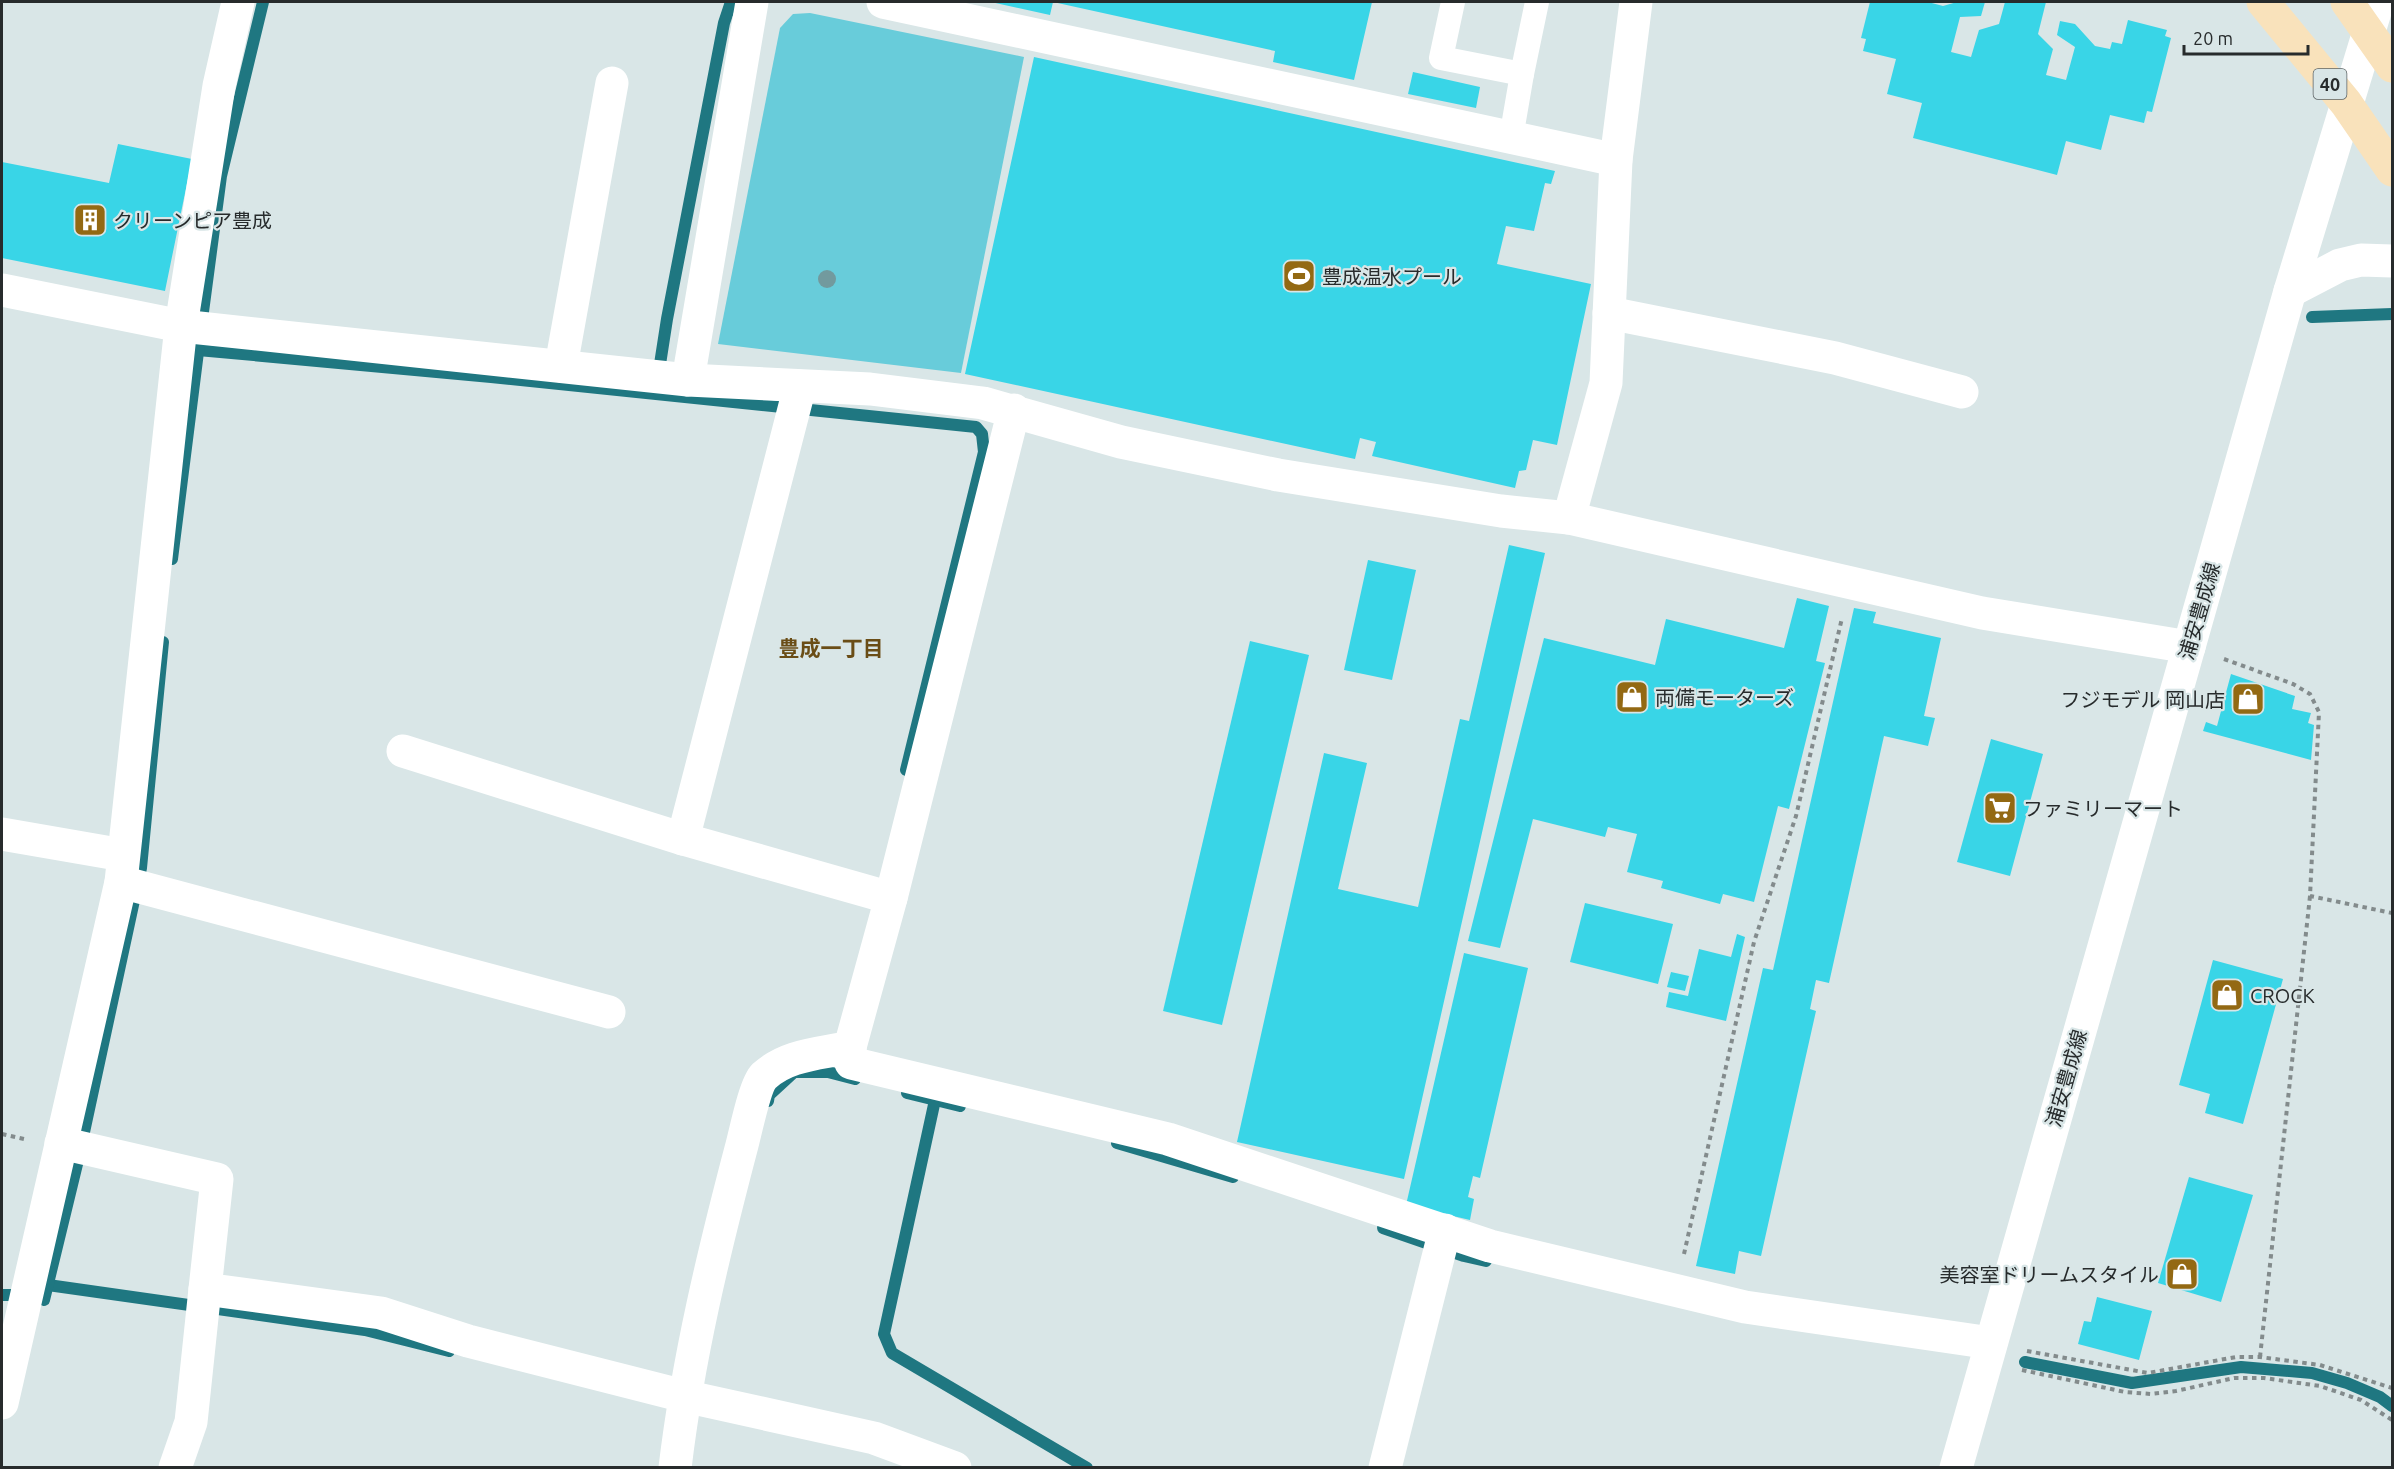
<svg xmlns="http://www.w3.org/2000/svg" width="2394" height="1469" font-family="Ubuntu,'Noto Sans JP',sans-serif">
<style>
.green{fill:#68ccda}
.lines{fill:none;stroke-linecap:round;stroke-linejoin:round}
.stream{stroke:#1f7781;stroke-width:12}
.building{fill:#39d5e7}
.path{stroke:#838b8c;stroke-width:4;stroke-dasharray:4.5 4.5;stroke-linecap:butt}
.lane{stroke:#fff;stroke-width:24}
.street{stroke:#fff;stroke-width:33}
.secondary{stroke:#fff;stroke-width:33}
.primary{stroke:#f9e2bb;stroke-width:33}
.tree{fill:#729a9e}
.labels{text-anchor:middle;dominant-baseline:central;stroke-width:4.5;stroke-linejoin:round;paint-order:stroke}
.shield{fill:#d9e6e7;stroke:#5c6364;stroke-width:1.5}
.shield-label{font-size:18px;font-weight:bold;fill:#272b2c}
.poi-label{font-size:20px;fill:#272b2c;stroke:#d9e6e7;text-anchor:start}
.street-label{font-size:20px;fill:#272b2c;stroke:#d9e6e7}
.neighbourhood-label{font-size:21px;font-weight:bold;fill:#6a4d16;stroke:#d9e6e7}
</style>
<rect width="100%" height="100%" fill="#d9e6e7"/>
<!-- green -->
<path class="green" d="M 810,13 L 1024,57 L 961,373 L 718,344 L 780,28 L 793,14 Z"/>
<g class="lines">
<!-- stream -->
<g class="stream">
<path d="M 2312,317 L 2392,314"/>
<path d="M 201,327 L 221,176 L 263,2"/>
<path d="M 198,350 L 491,377 L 976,427 L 982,434 L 984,452 L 906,770"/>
<path d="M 658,377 L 667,319 L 724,23 L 731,2"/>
<path d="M 172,559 L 199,344"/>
<path d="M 907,1093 L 960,1106"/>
<path d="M 935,1100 L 884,1334 L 892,1353 L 1087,1468"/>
<path d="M 768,1101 L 769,1095 L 794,1072 L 828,1072 L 855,1079"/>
<path d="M 1117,1143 L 1233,1177"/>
<path d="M 1383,1228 L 1464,1256 L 1486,1261"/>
<path d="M 48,1285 L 365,1330 L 449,1351"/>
<path d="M 2,1295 L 13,1295"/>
<path d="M 44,1300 L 78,1160 L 141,868 L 163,642"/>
<path d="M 2025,1362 L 2132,1383 L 2241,1367 L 2312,1373 L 2347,1383 L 2380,1397 L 2392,1406"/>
</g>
</g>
<!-- building -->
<g class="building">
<path d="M 991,2 L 1053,2 L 1050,15 Z"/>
<path d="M 1053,2 L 1372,2 L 1354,80 L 1273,62 L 1275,51 Z"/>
<path d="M 1870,2 L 1928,2 L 1943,6 L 1957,2 L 1985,2 L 1981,16 L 1960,17 L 1951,52 L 1971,57 L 1979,30 L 1999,24 L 2005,2 L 2046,2 L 2038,34 L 2053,49 L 2046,75 L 2066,80 L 2075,47 L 2057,35 L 2060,21 L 2075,24 L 2095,46 L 2110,49 L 2112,42 L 2122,44 L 2128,20 L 2167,30 L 2165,36 L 2171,38 L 2152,112 L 2147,111 L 2144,123 L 2110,115 L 2101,150 L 2066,141 L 2057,175 L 1913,138 L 1922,103 L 1887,94 L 1896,59 L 1863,51 L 1866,39 L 1861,38 Z"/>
<path d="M 1034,57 L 1555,171 L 1551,184 L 1545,183 L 1534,231 L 1506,226 L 1497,264 L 1591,284 L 1557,445 L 1533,440 L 1526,470 L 1519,471 L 1515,488 L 1372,456 L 1376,442 L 1360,438 L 1355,459 L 965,374 Z"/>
<path d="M 1413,72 L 1480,87 L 1476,108 L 1408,94 Z"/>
<path d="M 118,144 L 192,159 L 165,291 L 2,258 L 2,162 L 109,183 Z"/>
<path d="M 1509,545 L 1545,553 L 1404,1179 L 1237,1142 L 1324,753 L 1367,763 L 1338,889 L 1418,907 L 1460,719 L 1469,721 Z"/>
<path d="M 1368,560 L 1416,570 L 1392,680 L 1344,670 Z"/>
<path d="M 1797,598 L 1829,606 L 1816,661 L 1825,663 L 1789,809 L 1778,806 L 1754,902 L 1723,894 L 1720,904 L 1661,888 L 1663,881 L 1627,872 L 1637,834 L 1608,827 L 1605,837 L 1533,819 L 1500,948 L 1468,941 L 1544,638 L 1655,665 L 1666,619 L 1784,648 Z"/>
<path d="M 1854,608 L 1876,612 L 1873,623 L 1941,638 L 1924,716 L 1935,718 L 1928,746 L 1884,736 L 1829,983 L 1816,980 L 1810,1009 L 1816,1011 L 1761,1256 L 1739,1251 L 1735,1274 L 1696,1266 L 1763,968 L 1773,970 Z"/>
<path d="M 1250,641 L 1309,655 L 1222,1025 L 1163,1011 Z"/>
<path d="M 2231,674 L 2295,696 L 2292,709 L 2311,713 L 2308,723 L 2314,725 L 2311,760 L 2203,731 L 2206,722 L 2217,726 Z"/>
<path d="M 1991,739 L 2043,754 L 2010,876 L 1957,862 Z"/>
<path d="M 1585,903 L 1673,924 L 1658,984 L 1570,962 Z"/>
<path d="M 1737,934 L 1745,937 L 1726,1021 L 1666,1007 L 1669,992 L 1688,996 L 1699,949 L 1731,957 Z"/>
<path d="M 1464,953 L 1528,968 L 1480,1178 L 1473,1176 L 1468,1197 L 1474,1199 L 1470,1220 L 1406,1205 Z"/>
<path d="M 2213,960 L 2283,979 L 2243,1124 L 2205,1113 L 2210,1094 L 2179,1085 Z"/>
<path d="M 1671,972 L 1689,976 L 1685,991 L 1667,987 Z"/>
<path d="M 2189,1177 L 2253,1195 L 2221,1302 L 2158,1283 Z"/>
<path d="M 2097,1297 L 2152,1311 L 2139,1360 L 2078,1344 L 2084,1321 L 2091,1322 Z"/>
</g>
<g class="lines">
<!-- path -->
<g class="path">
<path d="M 2224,659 L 2293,684 L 2310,694 L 2319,712 L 2310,896 L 2392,913"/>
<path d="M 2,1134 L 24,1139"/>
<path d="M 1684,1254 L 1754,942 L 1796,816 L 1842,618"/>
<path d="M 2027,1351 L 2148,1373 L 2236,1357 L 2260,1357 L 2320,1365 L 2392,1388"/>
<path d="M 2260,1357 L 2310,896"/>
<path d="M 2022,1370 L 2125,1392 L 2151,1394 L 2176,1391 L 2234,1378 L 2264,1378 L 2320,1386 L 2361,1400 L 2392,1420"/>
</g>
<!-- lane -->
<g class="lane">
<path d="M 1453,2 L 1441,58 L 1522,74 L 1537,2"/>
<path d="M 1511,138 L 1522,74"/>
</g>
<!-- street -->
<g class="street">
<path d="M 883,2 L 1616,160"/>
<path d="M 2,290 L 181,326 L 688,380 L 870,389 L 983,403 L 1121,442 L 1278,475 L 1501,511 L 1569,518 L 1982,613 L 2189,647"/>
<path d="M 1609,313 L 1835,358 L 1962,392"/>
<path d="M 561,366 L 612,83"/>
<path d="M 688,380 L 752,2"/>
<path d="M 1569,518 L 1606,383 L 1616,160 L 1636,2"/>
<path d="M 403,751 L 683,839 L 891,898"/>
<path d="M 2,834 L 123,855"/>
<path d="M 683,839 L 800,386"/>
<path d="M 121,882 L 609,1012"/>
<path d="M 850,1047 L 851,1063 L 1168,1139 L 1490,1246 L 1745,1307 L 1991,1343"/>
<path d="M 61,1143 L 217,1179 L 205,1289 L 381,1313 L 468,1341 L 684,1396 L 874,1438 L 955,1468"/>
<path d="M 2,1403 L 121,882 L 181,326 L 219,86 L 238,2"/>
<path d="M 175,1468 L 191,1422 L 205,1289"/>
<path d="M 675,1468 C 688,1358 714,1251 742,1145 C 746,1130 755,1085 764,1076 C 788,1054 820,1054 850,1047 L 891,898 L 1014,410"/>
<path d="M 1385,1468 L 1445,1230"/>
</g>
<!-- secondary -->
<g class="secondary">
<path d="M 2290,291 L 2340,265 L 2361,260 L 2392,261"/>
<path d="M 1956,1468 L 2290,291 L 2378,2"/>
</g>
<!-- primary -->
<g class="primary">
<path d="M 2263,2 L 2346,103 L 2392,170"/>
<path d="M 2347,2 L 2392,66"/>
</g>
</g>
<!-- trees -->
<circle class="tree" cx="827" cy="279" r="9"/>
<!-- icons -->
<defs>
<g id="building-square" transform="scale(1.725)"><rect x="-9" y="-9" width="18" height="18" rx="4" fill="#936913" stroke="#d9e6e7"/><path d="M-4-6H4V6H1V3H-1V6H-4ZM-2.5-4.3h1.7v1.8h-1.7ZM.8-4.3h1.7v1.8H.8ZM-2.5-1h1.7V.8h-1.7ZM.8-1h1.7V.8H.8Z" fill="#fff"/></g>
<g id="stadium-square" transform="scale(1.725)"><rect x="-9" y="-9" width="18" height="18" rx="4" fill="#936913" stroke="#d9e6e7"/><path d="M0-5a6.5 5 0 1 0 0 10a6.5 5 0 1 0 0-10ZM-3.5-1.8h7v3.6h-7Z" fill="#fff"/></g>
<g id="shop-square" transform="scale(1.725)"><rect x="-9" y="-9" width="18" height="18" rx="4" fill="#936913" stroke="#d9e6e7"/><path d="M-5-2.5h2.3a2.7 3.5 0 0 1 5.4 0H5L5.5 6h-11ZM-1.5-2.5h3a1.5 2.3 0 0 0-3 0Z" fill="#fff"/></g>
<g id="supermarket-square" transform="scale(1.725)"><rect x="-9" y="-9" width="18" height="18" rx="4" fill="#936913" stroke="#d9e6e7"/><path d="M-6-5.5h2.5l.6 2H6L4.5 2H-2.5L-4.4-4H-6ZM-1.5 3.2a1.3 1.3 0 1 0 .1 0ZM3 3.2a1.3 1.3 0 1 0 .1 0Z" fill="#fff"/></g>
</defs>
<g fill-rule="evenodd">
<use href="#building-square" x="90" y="220"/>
<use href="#stadium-square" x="1299" y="276"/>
<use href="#shop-square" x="1632" y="697"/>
<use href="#shop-square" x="2248" y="699"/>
<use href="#supermarket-square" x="2000" y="808"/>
<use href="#shop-square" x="2227" y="995"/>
<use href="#shop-square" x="2182" y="1274"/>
</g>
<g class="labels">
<!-- shield labels -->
<rect class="shield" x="2313.5" y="69" width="33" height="30" rx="4.5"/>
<g class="shield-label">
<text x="2330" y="84">40</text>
</g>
<!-- poi labels -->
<g class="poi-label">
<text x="113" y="220">クリーンピア豊成</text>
<text x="1322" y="276">豊成温水プール</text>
<text x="1655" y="697">両備モーターズ</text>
<text x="2225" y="699" text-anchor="end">フジモデル 岡山店</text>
<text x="2023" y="808">ファミリーマート</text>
<text x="2250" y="995">CROCK</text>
<text x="2159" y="1274" text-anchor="end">美容室ドリームスタイル</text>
</g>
<!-- street labels -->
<g class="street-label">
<text transform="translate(2199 611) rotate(-74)">浦安豊成線</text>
<text transform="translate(2066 1078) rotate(-74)">浦安豊成線</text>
</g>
<!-- neighbourhood labels -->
<g class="neighbourhood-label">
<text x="831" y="648">豊成一丁目</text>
</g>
</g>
<!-- border -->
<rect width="2394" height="1469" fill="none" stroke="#272b2c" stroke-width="6"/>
<!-- scale -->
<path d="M2184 45v9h124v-9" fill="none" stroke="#272b2c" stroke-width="3"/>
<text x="2193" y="45" font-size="18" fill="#272b2c" stroke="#d9e6e7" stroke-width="4.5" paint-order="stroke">20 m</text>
</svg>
